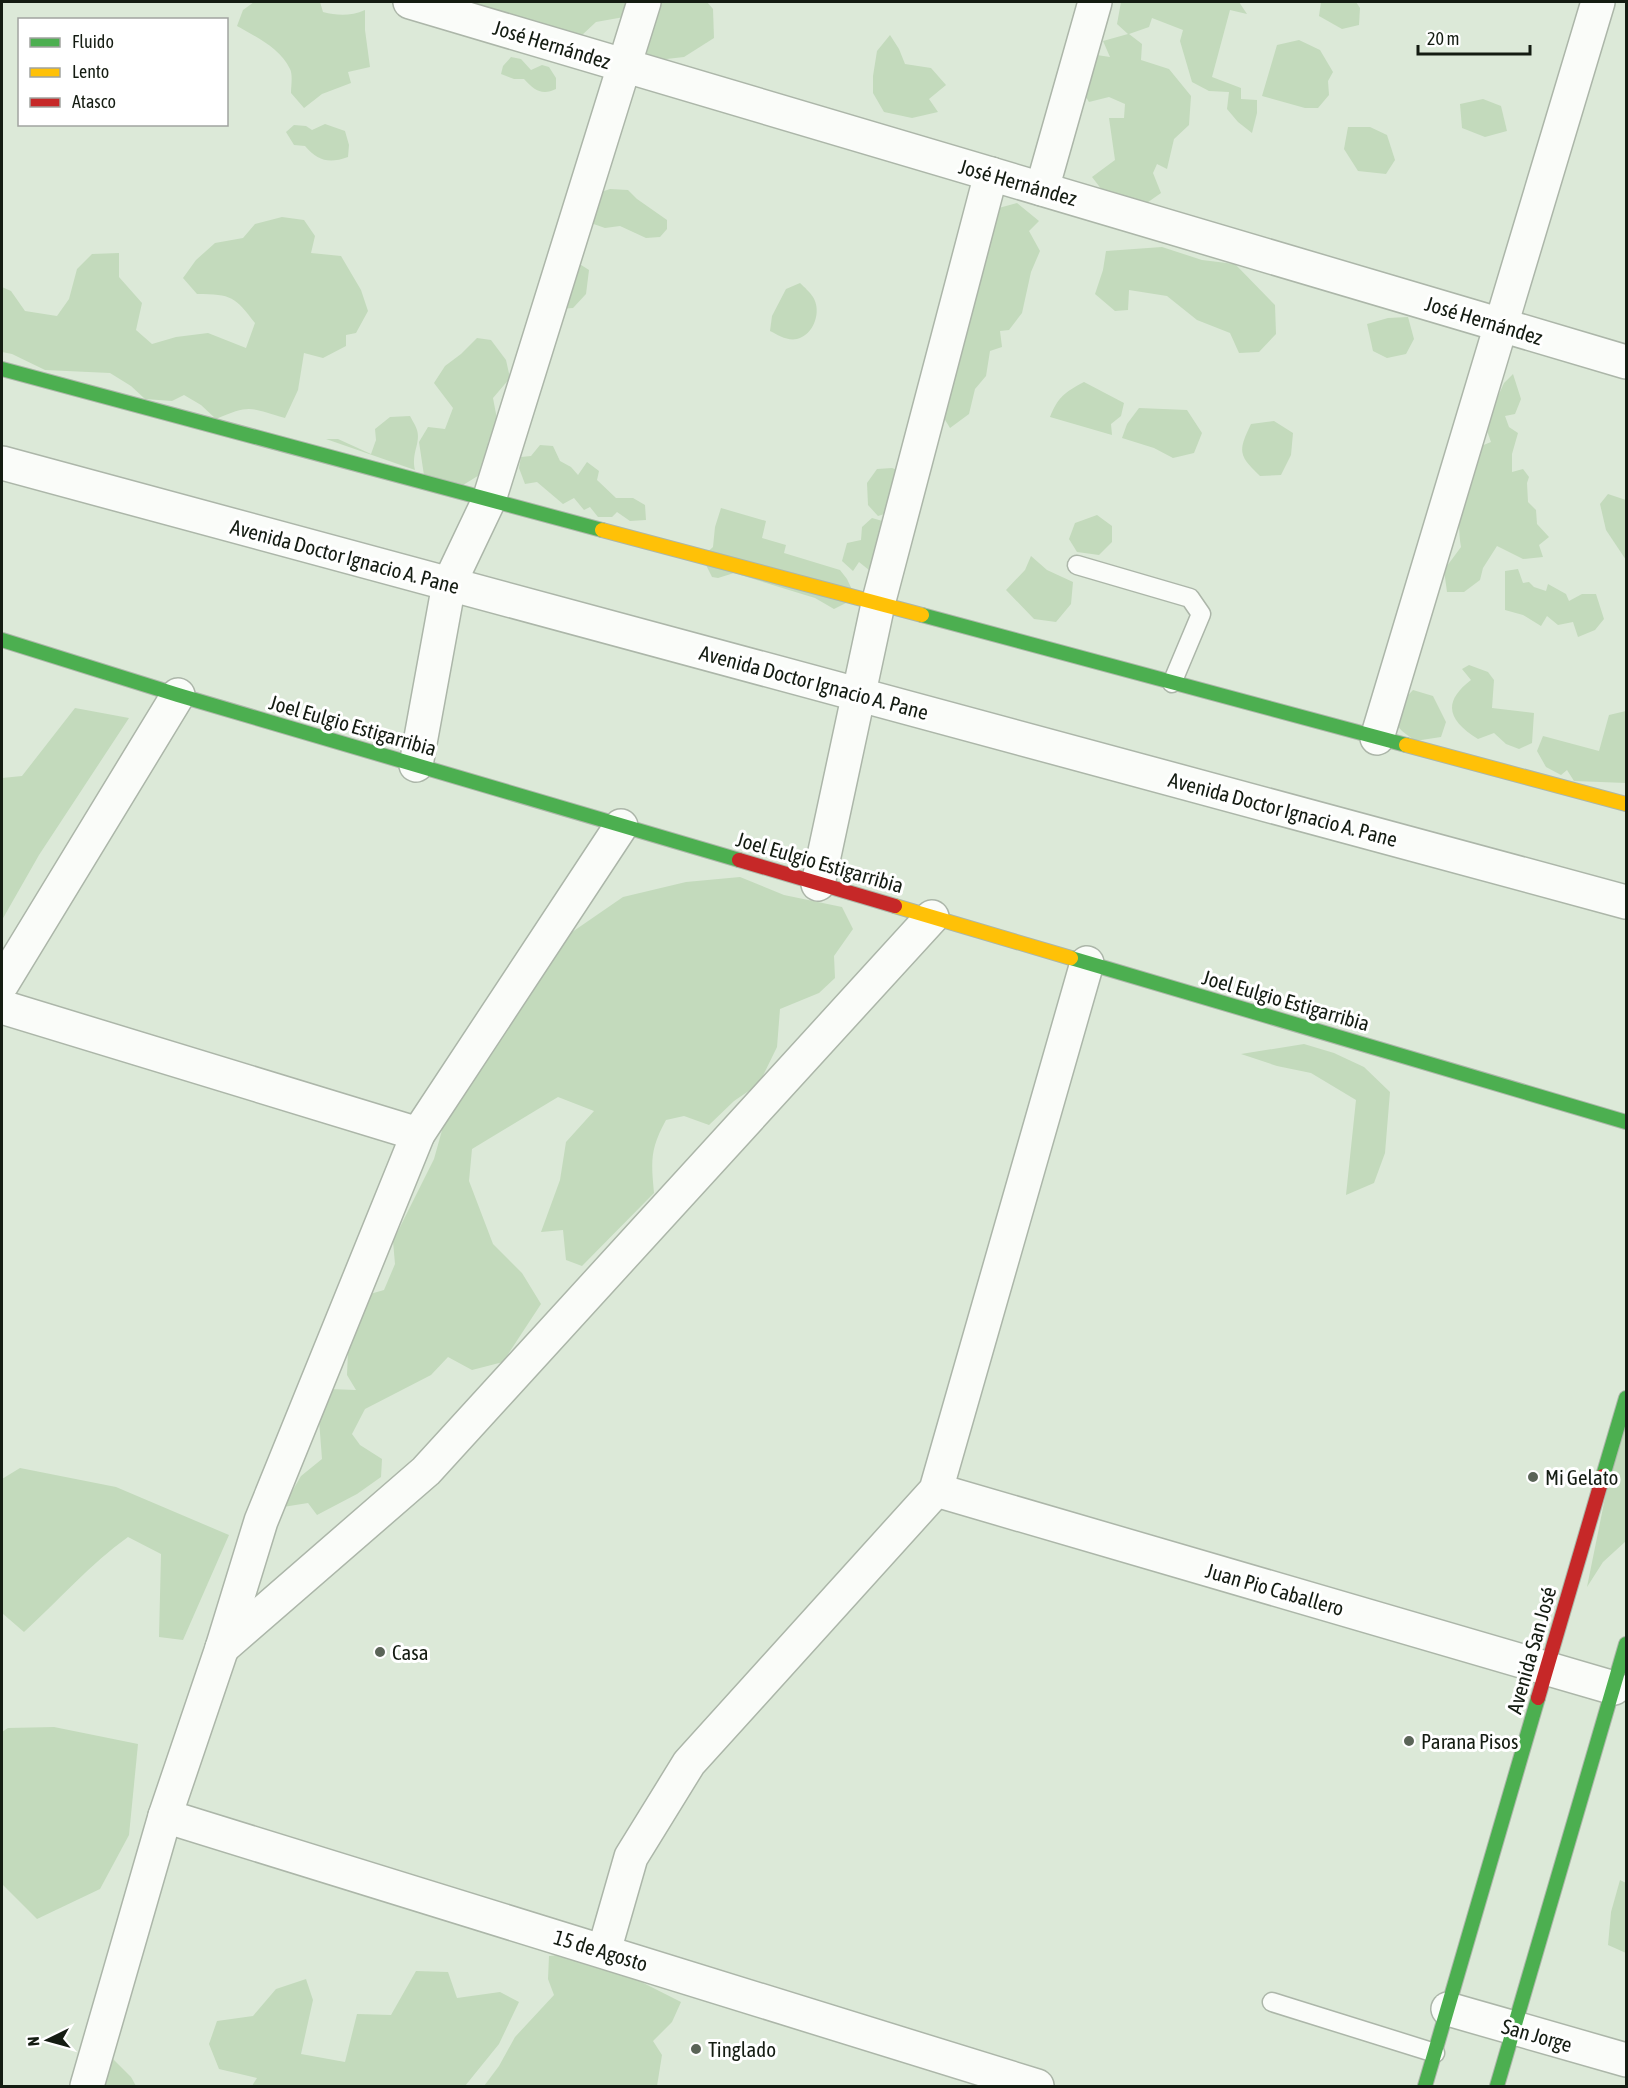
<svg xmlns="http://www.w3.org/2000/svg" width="1628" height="2088" font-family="'Asap Condensed',sans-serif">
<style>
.green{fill:#c3dabc}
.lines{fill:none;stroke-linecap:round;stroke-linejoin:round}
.lane-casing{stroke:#acb6a9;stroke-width:21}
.street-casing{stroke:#acb6a9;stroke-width:36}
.fast-casing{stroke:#acb6a9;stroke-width:16}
.slow-casing{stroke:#acb6a9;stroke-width:16}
.jam-casing{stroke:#acb6a9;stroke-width:16}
.lane{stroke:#fafcf9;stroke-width:18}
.street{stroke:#fafcf9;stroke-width:33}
.fast{stroke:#4caf50;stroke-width:14}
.slow{stroke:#ffc107;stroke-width:14}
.jam{stroke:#c62828;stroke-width:14}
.poi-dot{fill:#5a6457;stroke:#fff;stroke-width:2}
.labels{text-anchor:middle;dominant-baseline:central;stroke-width:6;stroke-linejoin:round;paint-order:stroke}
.street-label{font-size:21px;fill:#141c12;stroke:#fff}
.poi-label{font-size:21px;fill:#141c12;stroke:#fff;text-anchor:start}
</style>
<rect width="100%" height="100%" fill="#dce9d8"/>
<!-- green -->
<g class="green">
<path d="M 254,2 L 320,2 L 323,12 C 338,16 351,16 365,10 L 365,30 L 370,67 L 348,72 L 351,83 L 322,94 L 304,108 L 291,93 C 291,86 293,75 290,69 C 280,48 256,37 237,26 L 243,10 Z"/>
<path d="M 467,2 L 632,2 L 624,17 L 596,22 L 581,36 L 468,4 Z"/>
<path d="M 649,2 L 707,2 L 713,9 L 714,38 L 684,57 L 649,61 L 640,34 Z"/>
<path d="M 1121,2 L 1239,2 L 1247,14 L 1230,10 L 1212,77 L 1241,88 L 1241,99 L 1257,100 L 1257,113 L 1252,133 L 1238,122 L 1227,109 L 1229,92 L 1209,91 L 1192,82 L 1180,41 L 1183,30 L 1152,18 L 1149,27 L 1129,34 L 1142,44 L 1141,60 L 1169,69 L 1191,96 L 1189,125 L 1174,139 L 1167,169 L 1157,164 L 1153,173 L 1161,193 L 1141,207 L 1109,199 L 1092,177 L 1115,160 L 1109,118 L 1124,118 L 1125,104 L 1109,97 L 1089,102 L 1074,77 L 1090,54 L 1110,57 L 1103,41 L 1128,34 L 1117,24 Z"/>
<path d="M 1321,2 L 1356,2 L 1360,8 L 1359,25 L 1342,29 L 1319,16 Z"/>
<path d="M 890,35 L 899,49 L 905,64 L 931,68 L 946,85 L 929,99 L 938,112 L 912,118 L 884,112 L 873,93 L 873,76 L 877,51 Z"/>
<path d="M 1299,40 L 1320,50 L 1333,72 L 1328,81 L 1329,95 L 1318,108 L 1305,108 L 1262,96 L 1277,45 Z"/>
<path d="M 511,57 L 521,59 L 531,70 L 542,65 L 549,67 L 556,78 L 556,89 C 542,96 534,90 524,79 L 514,79 L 501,74 L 503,66 Z"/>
<path d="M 1483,99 L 1501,106 L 1507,131 L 1485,137 L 1462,128 L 1460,104 Z"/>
<path d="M 325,124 L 345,131 L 349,145 L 348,157 C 329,164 318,161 305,146 L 294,145 L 286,132 L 294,125 L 306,126 L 312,130 Z"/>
<path d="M 1348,127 L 1370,127 L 1387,135 L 1395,160 L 1386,174 L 1358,171 L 1344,149 Z"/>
<path d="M 610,189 L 628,190 L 637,199 L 667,220 L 667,229 L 660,237 L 646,238 L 620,226 L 605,228 L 588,222 L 589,196 Z"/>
<path d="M 1017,203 L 1039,221 L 1029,231 L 1040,251 L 1031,272 L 1022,313 L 1009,330 L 1000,331 L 1002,347 L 990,351 L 986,376 L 975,389 L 969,414 L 950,428 L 936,405 L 995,209 Z"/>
<path d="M 282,217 L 304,220 L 315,236 L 311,253 L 341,256 L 361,290 L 368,311 L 356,333 L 346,335 L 346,346 L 323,358 L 304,353 L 298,390 L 285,418 C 250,408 251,404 216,419 L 201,405 L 184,395 L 172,401 L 145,399 L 131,386 L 110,373 L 45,370 L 12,354 L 2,352 L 2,287 L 11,291 L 25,311 L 57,316 L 69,299 L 77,269 L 92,254 L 119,253 L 119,277 L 142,303 L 136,330 L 152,344 L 176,337 L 208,333 L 246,348 L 255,323 C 235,297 232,294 197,294 L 183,278 L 196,260 L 215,243 L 243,238 L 255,224 Z"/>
<path d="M 1162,247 L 1202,260 L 1235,264 L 1275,305 L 1276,334 L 1259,352 L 1239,353 L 1230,333 L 1197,320 L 1167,296 L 1129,290 L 1128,310 L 1115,311 L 1095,294 L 1103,270 L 1106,251 Z"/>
<path d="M 578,263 L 589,270 L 586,294 L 573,308 L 557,309 Z"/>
<path d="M 800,283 C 804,287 810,292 813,297 C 822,311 814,335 797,339 C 787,341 778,335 770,331 L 772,316 L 786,289 Z"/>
<path d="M 1408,317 L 1414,339 L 1406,354 L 1387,358 L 1373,351 L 1367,324 L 1388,318 Z"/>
<path d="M 477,338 L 491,340 L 506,360 L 510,378 L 493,398 L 500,435 L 491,436 L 488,442 L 489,469 L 455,490 L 425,482 L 419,442 L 428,427 L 445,429 L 453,408 L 434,383 L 445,366 L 461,354 Z"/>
<path d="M 1513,374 L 1521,399 L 1515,414 L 1505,416 L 1509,427 L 1518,433 L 1512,454 L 1512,472 L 1523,469 L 1529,477 L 1527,483 L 1528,502 L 1536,510 L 1537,524 L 1549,537 L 1539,545 L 1543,557 L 1523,559 L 1497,546 L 1483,568 L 1480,580 L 1464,592 L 1447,592 L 1444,570 L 1461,547 C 1455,514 1464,479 1476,448 L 1491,442 L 1485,425 L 1504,383 Z"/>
<path d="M 1084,382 L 1124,403 L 1121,416 L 1111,424 L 1112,435 L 1050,417 C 1058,397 1065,392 1084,382 Z"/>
<path d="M 1139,408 L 1187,410 L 1202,433 L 1194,453 L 1173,458 L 1154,448 L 1122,438 L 1127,424 Z"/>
<path d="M 410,416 C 412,420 416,426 417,430 C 421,443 411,453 415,470 L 326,439 L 338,439 L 371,454 L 376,440 L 375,429 L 390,417 Z"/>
<path d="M 1274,421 L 1293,433 L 1291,455 L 1281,475 L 1260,476 C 1238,455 1238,451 1251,424 Z"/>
<path d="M 540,445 L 553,446 L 560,461 L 571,467 L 578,475 L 587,462 L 599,471 L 597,480 L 616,498 L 633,498 L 645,505 L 646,520 L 630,521 L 617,512 L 612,517 L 598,517 L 590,507 L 584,510 L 574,498 L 563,504 L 537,482 L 525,484 L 519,468 L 521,457 L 531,456 Z"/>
<path d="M 892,468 L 903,472 L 897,510 L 878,516 L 868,505 L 867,483 L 877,469 Z"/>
<path d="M 1608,494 L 1626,500 L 1626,560 L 1606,530 L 1600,504 Z"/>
<path d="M 721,508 L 766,521 L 762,538 L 786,545 L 784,553 L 840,570 L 847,579 L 856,598 L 834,609 L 815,598 L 734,573 L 718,578 L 712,577 L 702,557 L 713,547 L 715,527 Z"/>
<path d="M 1097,515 L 1112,526 L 1112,542 L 1099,555 L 1077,552 L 1069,539 L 1075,523 Z"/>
<path d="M 872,518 L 886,522 L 882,570 L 869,570 L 859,562 L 853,571 L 842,561 L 847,543 L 861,540 L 862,527 Z"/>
<path d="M 1031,556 L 1047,570 L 1073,582 L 1071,604 L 1056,622 L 1034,619 L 1006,590 L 1025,570 Z"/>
<path d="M 1518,569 L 1523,583 L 1529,582 L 1534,587 L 1546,591 L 1548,584 L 1566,594 L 1569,601 L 1582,594 L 1596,594 L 1604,619 L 1595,630 L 1578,637 L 1573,622 L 1558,625 L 1547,616 L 1541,626 L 1523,615 L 1505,610 L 1505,571 Z"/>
<path d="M 1469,665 L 1488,672 L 1494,680 L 1492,708 L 1534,713 L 1532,743 L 1519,749 L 1506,744 L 1494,733 L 1478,739 C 1449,721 1441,703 1471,680 L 1462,669 Z"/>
<path d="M 1413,690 L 1433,696 L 1446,722 L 1441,737 L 1415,741 L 1402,731 L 1395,723 L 1400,704 Z"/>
<path d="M 75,708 L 129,718 L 39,855 L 2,920 L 2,778 L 22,776 Z"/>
<path d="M 1626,711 L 1626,783 L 1574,781 L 1567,770 L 1561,775 L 1546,767 L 1537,751 L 1543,736 L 1599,751 L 1609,715 Z"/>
<path d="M 740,877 L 784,895 L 842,907 L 853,929 L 834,956 L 835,978 L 819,993 L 780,1009 L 777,1047 L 759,1084 L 734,1101 L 709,1125 L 684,1116 L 666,1120 C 650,1149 651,1161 654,1193 L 582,1266 L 566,1260 L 563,1230 L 541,1232 L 560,1180 L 566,1142 L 594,1111 L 558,1097 L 472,1149 L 469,1181 L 493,1244 L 522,1273 L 541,1304 L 503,1362 L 472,1370 L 448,1357 L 431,1375 L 365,1409 L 352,1434 L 360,1445 L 382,1459 L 381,1477 L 357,1494 L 317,1515 L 308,1503 L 283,1507 L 301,1476 L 322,1459 L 319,1420 L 329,1389 L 356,1390 L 347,1375 L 348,1351 L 370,1294 L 384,1290 L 395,1264 L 393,1241 L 434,1159 L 458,1073 L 525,1003 L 562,939 L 623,897 L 686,882 Z"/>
<path d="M 1304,1044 L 1334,1053 L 1364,1067 L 1390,1092 L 1385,1153 L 1374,1183 L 1346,1195 L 1356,1100 L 1311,1073 L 1277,1066 L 1241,1054 Z"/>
<path d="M 1626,1394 L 1626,1541 L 1603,1562 L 1587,1587 Z"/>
<path d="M 20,1468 L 116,1487 L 229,1535 L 183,1640 L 159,1637 L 161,1554 L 128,1537 C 90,1564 59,1600 24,1632 L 2,1613 L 2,1479 Z"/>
<path d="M 54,1727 L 138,1744 L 129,1835 L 100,1889 L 37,1919 L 2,1884 L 2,1732 L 8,1728 Z"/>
<path d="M 1620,1880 L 1626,1883 L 1626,1953 L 1608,1945 L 1611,1912 Z"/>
<path d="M 584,1953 L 681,2002 L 672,2022 L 653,2041 L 662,2055 L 657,2086 L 484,2086 L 499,2066 L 515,2037 L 554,1995 L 548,1979 L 549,1956 Z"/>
<path d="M 416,1971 L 448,1972 L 457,1998 L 500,1992 L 519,2002 L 499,2044 L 465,2086 L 252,2086 L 257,2078 L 219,2069 L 209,2044 L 217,2021 L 253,2016 L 276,1989 L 306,1979 L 313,2000 L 301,2054 L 345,2062 L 357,2014 L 391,2015 Z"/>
<path d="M 111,2057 L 131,2077 L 136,2086 L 79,2086 Z"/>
</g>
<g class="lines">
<!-- lane casing -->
<g class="lane-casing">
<g id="lane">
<path d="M 1077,565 L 1190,598 L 1201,614 L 1172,683"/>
<path d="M 1272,2002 L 1435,2053"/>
</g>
</g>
<!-- street casing -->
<g class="street-casing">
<g id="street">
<path d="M 410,2 L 1626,362"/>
<path d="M 1042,189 L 1095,2"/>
<path d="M 2,463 L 1626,902"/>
<path d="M 1377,738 L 1598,2"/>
<path d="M 416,765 L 449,584 L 489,500 L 644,2"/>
<path d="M 818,884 L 878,604 L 991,174"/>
<path d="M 2,984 L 178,695"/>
<path d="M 2,1007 L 418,1134"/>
<path d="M 936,1490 L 1614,1688"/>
<path d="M 222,1648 L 426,1471 L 932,917"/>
<path d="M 165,1816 L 1037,2086"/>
<path d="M 604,1951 L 631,1857 L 689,1763 L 936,1490 L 1087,963"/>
<path d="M 1448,2009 L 1626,2060"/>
<path d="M 87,2086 L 165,1816 L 222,1648 L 261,1521 L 418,1134 L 621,826"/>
</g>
</g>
<!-- fast casing -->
<g class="fast-casing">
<g id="fast">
<path d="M 2,369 L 602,530"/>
<path d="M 922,615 L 1406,745"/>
<path d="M 2,640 L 178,695 L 739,860"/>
<path d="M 1071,958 L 1626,1122"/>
<path d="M 1603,1476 L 1626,1398"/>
<path d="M 1425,2086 L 1538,1698"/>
<path d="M 1497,2086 L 1626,1644"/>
</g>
</g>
<!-- slow casing -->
<g class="slow-casing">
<g id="slow">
<path d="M 602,530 L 922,615"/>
<path d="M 1406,745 L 1626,804"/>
<path d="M 895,906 L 1071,958"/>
</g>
</g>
<!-- jam casing -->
<g class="jam-casing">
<g id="jam">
<path d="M 739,860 L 895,906"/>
<path d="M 1538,1698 L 1603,1476"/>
</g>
</g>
<!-- lane -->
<use href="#lane" class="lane"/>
<!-- street -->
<use href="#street" class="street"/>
<!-- fast -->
<use href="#fast" class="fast"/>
<!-- slow -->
<use href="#slow" class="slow"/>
<!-- jam -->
<use href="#jam" class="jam"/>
</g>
<!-- markers -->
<g class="poi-dot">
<circle cx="1533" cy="1477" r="6"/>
<circle cx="380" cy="1652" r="6"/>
<circle cx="1409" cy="1741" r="6"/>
<circle cx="696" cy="2049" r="6"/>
</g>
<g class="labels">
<!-- street labels -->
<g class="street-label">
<text transform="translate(552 44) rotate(17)">José Hernández</text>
<text transform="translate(1018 182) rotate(16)">José Hernández</text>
<text transform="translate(1484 320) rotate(17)">José Hernández</text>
<text transform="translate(345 556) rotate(15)">Avenida Doctor Ignacio A. Pane</text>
<text transform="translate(814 682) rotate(15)">Avenida Doctor Ignacio A. Pane</text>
<text transform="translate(353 725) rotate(16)">Joel Eulgio Estigarribia</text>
<text transform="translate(1283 809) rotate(15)">Avenida Doctor Ignacio A. Pane</text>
<text transform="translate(820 862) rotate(16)">Joel Eulgio Estigarribia</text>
<text transform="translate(1286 1000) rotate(16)">Joel Eulgio Estigarribia</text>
<text transform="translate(1275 1589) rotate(16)">Juan Pio Caballero</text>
<text transform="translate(1531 1650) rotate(-74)">Avenida San José</text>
<text transform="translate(601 1950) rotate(17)">15 de Agosto</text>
<text transform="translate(1537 2035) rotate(16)">San Jorge</text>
</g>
<!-- poi labels -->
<g class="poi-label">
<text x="1545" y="1477">Mi Gelato</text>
<text x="392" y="1652">Casa</text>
<text x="1421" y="1741">Parana Pisos</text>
<text x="708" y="2049">Tinglado</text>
</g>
</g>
<!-- border -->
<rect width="1628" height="2088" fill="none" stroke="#141c12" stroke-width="6"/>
<!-- legend -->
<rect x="18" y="18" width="210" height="108" fill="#ffffff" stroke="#a1a4a0" stroke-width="1.5"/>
<rect x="30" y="38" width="30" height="9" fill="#4caf50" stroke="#a1a4a0" stroke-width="1.5"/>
<text x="72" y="48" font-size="18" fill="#141c12">Fluido</text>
<rect x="30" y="68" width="30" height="9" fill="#ffc107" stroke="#a1a4a0" stroke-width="1.5"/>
<text x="72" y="78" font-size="18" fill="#141c12">Lento</text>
<rect x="30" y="98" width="30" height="9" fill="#c62828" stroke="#a1a4a0" stroke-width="1.5"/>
<text x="72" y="108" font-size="18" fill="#141c12">Atasco</text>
<!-- north arrow -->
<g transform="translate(48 2040) rotate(265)" stroke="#ffffff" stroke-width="4.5" paint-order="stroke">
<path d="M0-4.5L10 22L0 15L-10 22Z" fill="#141c12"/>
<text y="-9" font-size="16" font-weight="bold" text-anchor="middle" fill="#141c12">N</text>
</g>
<!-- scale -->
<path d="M1418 45v9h112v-9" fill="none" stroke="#141c12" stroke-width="3"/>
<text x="1427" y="45" font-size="18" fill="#141c12" stroke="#ffffff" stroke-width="4.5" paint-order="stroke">20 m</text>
</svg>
